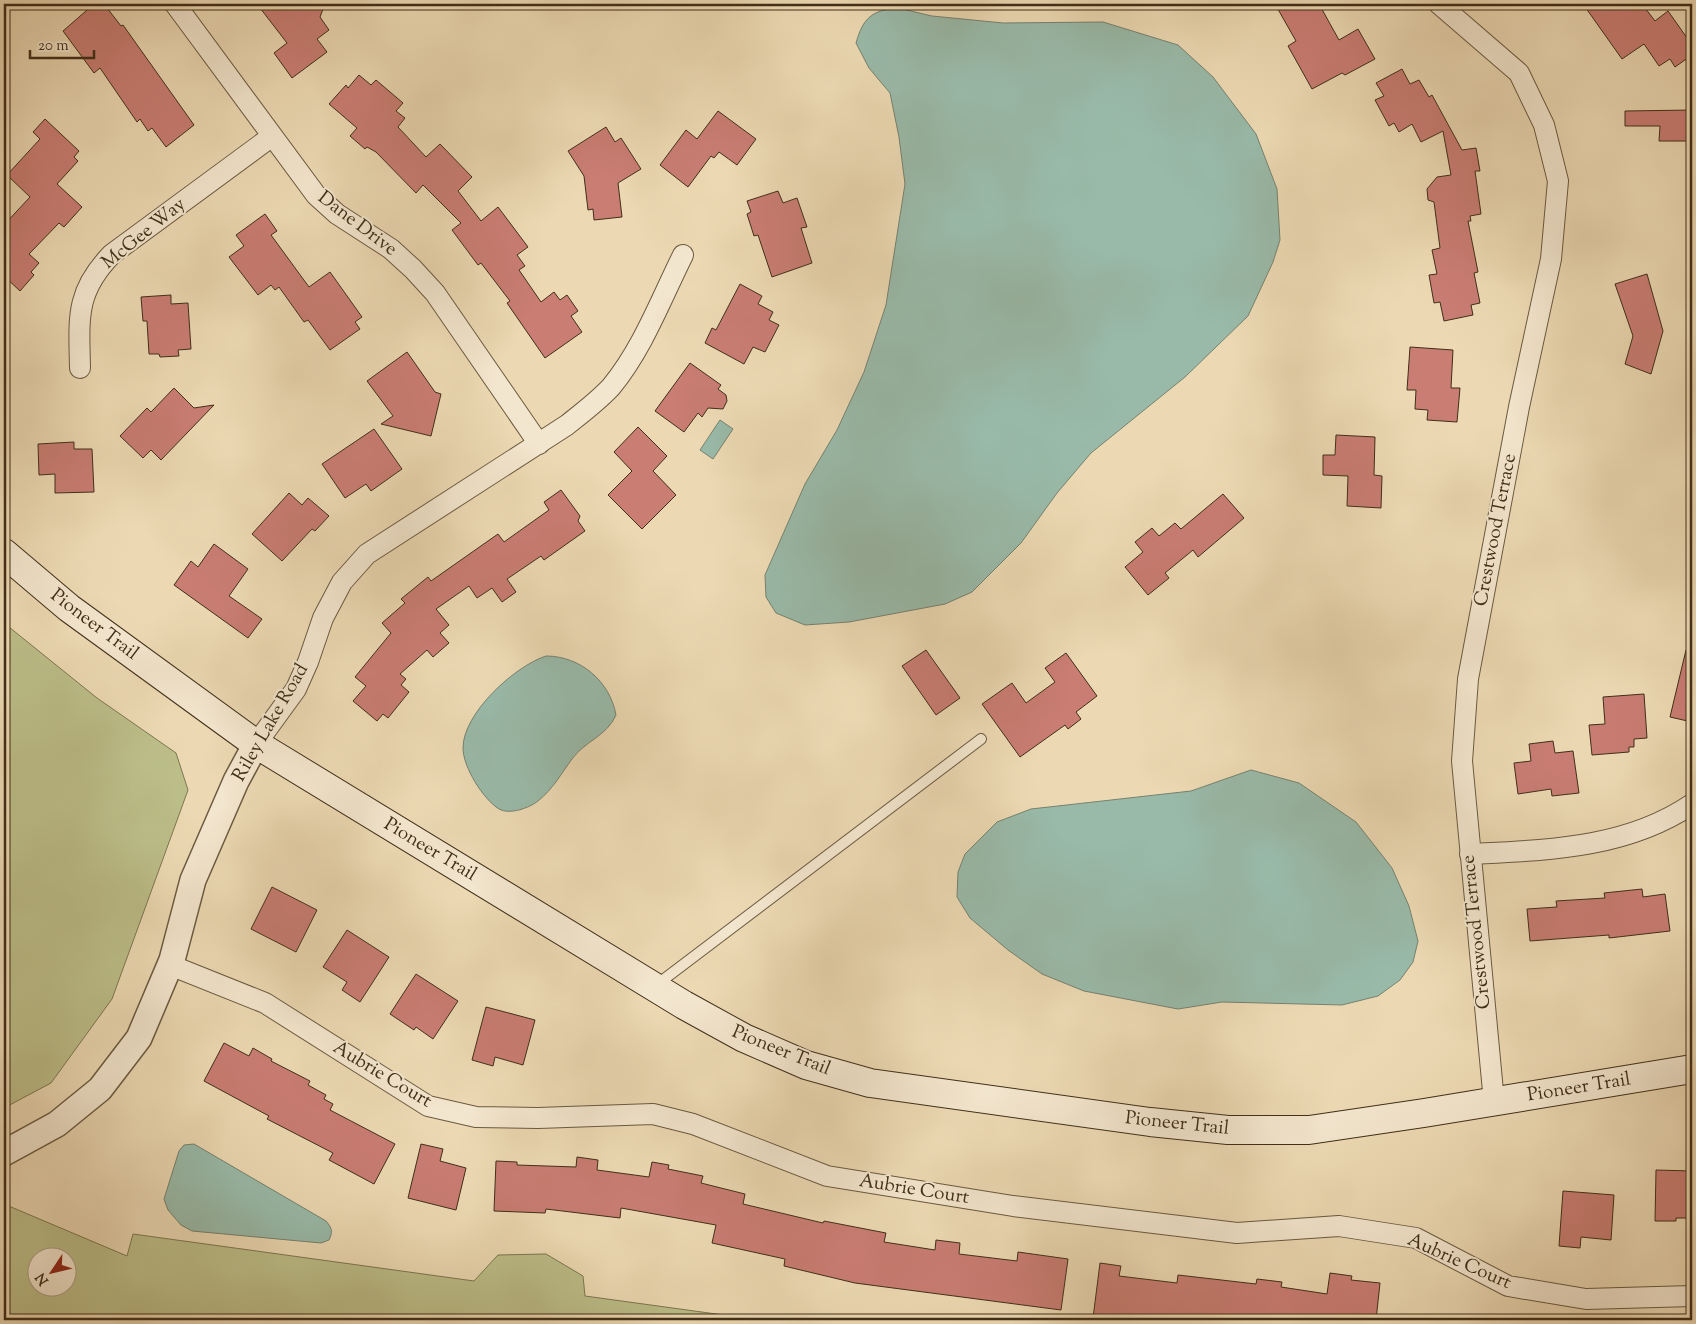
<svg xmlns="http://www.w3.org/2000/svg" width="1696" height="1324" font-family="'Sorts Mill Goudy',serif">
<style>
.green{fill:#bcbe89;stroke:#7e7651;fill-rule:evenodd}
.water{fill:#99baa9;stroke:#75826f}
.building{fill:#c97d73;stroke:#402f19}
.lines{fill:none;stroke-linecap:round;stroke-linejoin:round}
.service-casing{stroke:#6b5a40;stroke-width:12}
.minor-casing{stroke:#6b5a40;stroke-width:22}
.tertiary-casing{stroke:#6b5a40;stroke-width:28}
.secondary-casing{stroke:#402f19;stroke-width:30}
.service{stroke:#f3e6ce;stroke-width:10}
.minor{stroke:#f3e6ce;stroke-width:20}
.tertiary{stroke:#f3e6ce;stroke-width:25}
.secondary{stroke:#f3e6ce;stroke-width:28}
.labels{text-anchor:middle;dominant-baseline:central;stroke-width:4;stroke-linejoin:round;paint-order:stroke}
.street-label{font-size:19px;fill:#402f19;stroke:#f3e6ce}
</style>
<rect width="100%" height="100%" fill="#ecd9b3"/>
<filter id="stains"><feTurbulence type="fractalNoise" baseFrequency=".004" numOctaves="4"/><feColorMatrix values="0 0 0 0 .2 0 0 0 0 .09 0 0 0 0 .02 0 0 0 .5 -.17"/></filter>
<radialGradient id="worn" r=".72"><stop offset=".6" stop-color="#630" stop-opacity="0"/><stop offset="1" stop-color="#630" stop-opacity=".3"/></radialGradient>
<!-- green -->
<g class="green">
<path d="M 4,623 L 97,698 L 176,753 L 188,790 L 112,999 L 51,1083 L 4,1108 Z"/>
<path d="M 4,1204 L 127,1256 L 133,1234 L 474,1281 L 498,1255 L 546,1254 L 583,1276 L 585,1296 L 760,1320 L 4,1320 ZM 38,1256 L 68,1256 L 68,1286 L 38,1286 Z"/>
</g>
<!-- water -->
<g class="water">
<path d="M 898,8 L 932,16 L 1003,23 L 1103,22 L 1178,45 L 1213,77 L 1256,134 L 1277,189 L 1280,240 L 1273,262 L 1248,316 L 1185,377 L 1091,453 L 1057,493 L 1021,543 L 972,592 L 945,604 L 849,622 L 805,625 L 776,613 L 766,597 L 765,575 L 805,484 L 837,430 L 864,372 L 886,305 L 905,184 L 899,137 L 890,93 L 869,68 L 856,43 C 863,18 872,10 898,8 Z"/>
<path d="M 720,420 L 733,429 L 713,459 L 700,450 Z"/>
<path d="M 546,656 C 580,656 610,681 616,715 C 607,736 585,741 572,759 C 561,774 553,789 538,801 C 529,808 510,815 499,809 C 483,799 463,767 463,748 C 463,713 515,666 546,656 Z"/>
<path d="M 1251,770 L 1299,783 L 1356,822 L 1392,868 L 1409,906 L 1418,941 L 1413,962 L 1400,980 L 1378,996 L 1342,1005 L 1222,1002 L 1178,1009 L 1084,991 L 1042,974 L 1008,950 L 970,918 L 957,897 L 958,872 L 965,854 L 997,822 L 1031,809 L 1191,791 Z"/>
<path d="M 194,1144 L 326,1221 C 332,1228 333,1232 329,1240 L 321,1243 L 192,1231 L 181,1225 L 168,1210 L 164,1199 L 179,1151 L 184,1145 Z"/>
</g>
<!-- building -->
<g class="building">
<path d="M 94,4 L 104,4 L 121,26 L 123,25 L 194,125 L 166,147 L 152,128 L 148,131 L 140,119 L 137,122 L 100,68 L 94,73 L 63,31 Z"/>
<path d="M 257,4 L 325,4 L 320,17 L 329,30 L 317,39 L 327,52 L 292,78 L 274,53 L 287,43 Z"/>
<path d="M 1275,4 L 1319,4 L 1339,40 L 1358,29 L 1375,59 L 1345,75 L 1342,73 L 1312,89 L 1288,46 L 1296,41 Z"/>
<path d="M 1583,4 L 1642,4 L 1655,21 L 1668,11 L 1692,45 L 1692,55 L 1675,67 L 1670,59 L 1659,66 L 1644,44 L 1622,59 Z"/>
<path d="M 1402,69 L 1410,84 L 1419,80 L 1429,97 L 1432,95 L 1462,150 L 1476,148 L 1480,171 L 1475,171 L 1481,214 L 1470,216 L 1471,221 L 1468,221 L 1478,272 L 1474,273 L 1480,303 L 1471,305 L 1473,315 L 1444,321 L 1440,302 L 1434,303 L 1429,275 L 1437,274 L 1432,250 L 1440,248 L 1434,202 L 1428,200 L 1427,189 L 1437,177 L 1451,175 L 1443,131 L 1421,142 L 1412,124 L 1399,132 L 1394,123 L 1389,126 L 1375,100 L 1384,96 L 1376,83 Z"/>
<path d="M 359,75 L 371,85 L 376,80 L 403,103 L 396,111 L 405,118 L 398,127 L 426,157 L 440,144 L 472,177 L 458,191 L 481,221 L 498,207 L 528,247 L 517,255 L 525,266 L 519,270 L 541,302 L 554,292 L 560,300 L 567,295 L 578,311 L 571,316 L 582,332 L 545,358 L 507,303 L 510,301 L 481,263 L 478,265 L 452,230 L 461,223 L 423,185 L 416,193 L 376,152 L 367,147 L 365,149 L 350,136 L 357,128 L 329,104 L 346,85 L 348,88 Z"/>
<path d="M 1692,110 L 1692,141 L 1659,141 L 1660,126 L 1625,126 L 1625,111 Z"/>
<path d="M 718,111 L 756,139 L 737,165 L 719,152 L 714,158 L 711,156 L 688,187 L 660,165 L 686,130 L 697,139 Z"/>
<path d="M 45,119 L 79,151 L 74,157 L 78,161 L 57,184 L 82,207 L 64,227 L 59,223 L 29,254 L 39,263 L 31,272 L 34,275 L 20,291 L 4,276 L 4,225 L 30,197 L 7,175 L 40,139 L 33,132 Z"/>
<path d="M 606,127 L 615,142 L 621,138 L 641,169 L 618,183 L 622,217 L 594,220 L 593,209 L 588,210 L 584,176 L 568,151 Z"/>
<path d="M 778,191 L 783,203 L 797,198 L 807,227 L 801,228 L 812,263 L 772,277 L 758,235 L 754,236 L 747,214 L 751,212 L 747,201 Z"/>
<path d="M 265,214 L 277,231 L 271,235 L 309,287 L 330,272 L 362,317 L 355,322 L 360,329 L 330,350 L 308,320 L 304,322 L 279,287 L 275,290 L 271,285 L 258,295 L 229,257 L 244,246 L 236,235 Z"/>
<path d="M 1647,274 L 1663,331 L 1651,374 L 1625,364 L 1633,336 L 1615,284 Z"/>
<path d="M 740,284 L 762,296 L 758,304 L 773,312 L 769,320 L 779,325 L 765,352 L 753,347 L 744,364 L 705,343 L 712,328 L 716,330 Z"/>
<path d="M 171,295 L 171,304 L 188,303 L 191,349 L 178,350 L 179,356 L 160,357 L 159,354 L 149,354 L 147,321 L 143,321 L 141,297 Z"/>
<path d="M 1410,347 L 1453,350 L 1451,388 L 1460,388 L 1457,422 L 1427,420 L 1428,410 L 1415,409 L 1416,390 L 1407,390 Z"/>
<path d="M 407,352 L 435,392 L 441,394 L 431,436 L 381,424 L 393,416 L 367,381 Z"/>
<path d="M 690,363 L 721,385 L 718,389 L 726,395 L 727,401 L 723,409 L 708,408 L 702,417 L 698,413 L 684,432 L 655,411 Z"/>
<path d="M 174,388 L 194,408 L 214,405 L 161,460 L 151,450 L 143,458 L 120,436 L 147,408 L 151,412 Z"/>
<path d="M 638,427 L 667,456 L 653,471 L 676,495 L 642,529 L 608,495 L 632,471 L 614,452 Z"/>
<path d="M 374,429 L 402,469 L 371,491 L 366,484 L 345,498 L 322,464 Z"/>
<path d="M 1336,435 L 1375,437 L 1374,475 L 1382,476 L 1381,508 L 1347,506 L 1348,476 L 1323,475 L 1323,455 L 1335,455 Z"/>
<path d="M 74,442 L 74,449 L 92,449 L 94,492 L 55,493 L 55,474 L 39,475 L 38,444 Z"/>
<path d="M 561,490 L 580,516 L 578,521 L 585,531 L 544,560 L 541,556 L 507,579 L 516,592 L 502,602 L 492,588 L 477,598 L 469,586 L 436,609 L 449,625 L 440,633 L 449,643 L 433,657 L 427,650 L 400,674 L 406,679 L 401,685 L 409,692 L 388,718 L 383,714 L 377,721 L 353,701 L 366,686 L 355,677 L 391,633 L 382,623 L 405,603 L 401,599 L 428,577 L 431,581 L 498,534 L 504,542 L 549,510 L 544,502 Z"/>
<path d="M 289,493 L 302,505 L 308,498 L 329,516 L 315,531 L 312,529 L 282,561 L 252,534 Z"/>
<path d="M 1223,494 L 1244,518 L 1198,557 L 1193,550 L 1165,573 L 1169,578 L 1148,595 L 1125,567 L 1143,552 L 1135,542 L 1152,528 L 1159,536 L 1175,523 L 1181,529 Z"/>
<path d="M 214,544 L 248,569 L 229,596 L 262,619 L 248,638 L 174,585 L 191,561 L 198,567 Z"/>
<path d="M 926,650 L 960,698 L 936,715 L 902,666 Z"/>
<path d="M 1686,650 L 1692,651 L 1692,722 L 1670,717 Z"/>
<path d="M 1066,653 L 1097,696 L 1076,712 L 1081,719 L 1068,729 L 1065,725 L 1020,757 L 982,704 L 1012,683 L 1026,703 L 1055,682 L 1045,668 Z"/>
<path d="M 1644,694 L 1647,738 L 1634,739 L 1634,747 L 1629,747 L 1629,752 L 1592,755 L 1589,725 L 1605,724 L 1603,697 Z"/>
<path d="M 1553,741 L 1555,753 L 1573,751 L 1579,793 L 1552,796 L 1551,789 L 1518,794 L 1514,763 L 1531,761 L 1529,744 Z"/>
<path d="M 272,887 L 317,910 L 296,952 L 251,929 Z"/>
<path d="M 1642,889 L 1643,897 L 1665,894 L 1670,931 L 1609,938 L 1609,935 L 1530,941 L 1527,909 L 1557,907 L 1556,901 L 1605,898 L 1604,893 Z"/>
<path d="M 347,930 L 389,957 L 360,1002 L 342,990 L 347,982 L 323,967 Z"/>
<path d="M 416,974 L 458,1001 L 433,1039 L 416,1027 L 414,1030 L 390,1014 Z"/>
<path d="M 486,1007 L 535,1020 L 523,1065 L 495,1057 L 493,1066 L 472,1060 Z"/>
<path d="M 224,1043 L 249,1056 L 253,1048 L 272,1059 L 271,1061 L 310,1081 L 308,1085 L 326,1095 L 324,1099 L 333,1104 L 330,1110 L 395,1144 L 374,1184 L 329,1160 L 333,1153 L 267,1119 L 269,1116 L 204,1081 Z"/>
<path d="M 421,1144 L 443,1149 L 440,1161 L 466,1168 L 456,1210 L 408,1198 Z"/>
<path d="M 577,1157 L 598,1160 L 597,1170 L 649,1177 L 652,1162 L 669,1165 L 668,1169 L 703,1176 L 701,1183 L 745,1194 L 743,1204 L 823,1223 L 824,1221 L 886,1233 L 884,1242 L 935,1250 L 936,1240 L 960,1243 L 959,1254 L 1017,1261 L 1018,1252 L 1068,1259 L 1061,1310 L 855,1283 L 784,1266 L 785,1259 L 712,1243 L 716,1225 L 621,1208 L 620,1218 L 546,1209 L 545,1213 L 494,1211 L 496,1161 L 517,1162 L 517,1165 L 576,1167 Z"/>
<path d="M 1656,1170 L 1692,1171 L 1692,1218 L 1676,1218 L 1676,1221 L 1655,1221 Z"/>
<path d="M 1563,1191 L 1614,1195 L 1611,1240 L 1581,1237 L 1580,1248 L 1559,1246 Z"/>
<path d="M 1100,1263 L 1121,1266 L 1119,1276 L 1177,1283 L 1178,1275 L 1256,1284 L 1257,1279 L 1282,1282 L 1281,1287 L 1327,1294 L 1330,1273 L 1352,1276 L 1351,1280 L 1380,1283 L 1376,1320 L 1115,1320 L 1093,1318 Z"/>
</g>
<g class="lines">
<!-- service casing -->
<g class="service-casing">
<path id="service" d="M 655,986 L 981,739"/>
</g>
<!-- minor casing -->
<g class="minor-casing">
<g id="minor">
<path d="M 175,4 L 316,195 L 337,214 L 391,249 L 413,269 L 435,293 L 539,444"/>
<path d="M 1439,4 L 1519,73 L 1544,125 L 1558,181 L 1551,259 L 1519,407 L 1468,679 L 1462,761 L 1494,1102"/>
<path d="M 80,368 C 79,318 75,292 112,254 L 271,137"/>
<path d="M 256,744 L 296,689 L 308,662 L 323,618 L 342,582 L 367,554 L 567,425 C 582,413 598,401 611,387 C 643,348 661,299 683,255"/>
<path d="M 1470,854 C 1546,850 1626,849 1692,804"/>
<path d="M 170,965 L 265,1003 L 428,1106 L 476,1117 L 538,1118 L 653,1114 L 693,1124 L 827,1176 L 1013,1206 L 1237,1233 L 1339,1226 L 1416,1238 L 1508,1286 L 1586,1299 L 1692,1296"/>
</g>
</g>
<!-- tertiary casing -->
<g class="tertiary-casing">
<path id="tertiary" d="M 4,1153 L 57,1124 L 100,1089 L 139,1038 L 172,960 L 193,880 L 236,781 L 256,744"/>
</g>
<!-- secondary casing -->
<g class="secondary-casing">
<path id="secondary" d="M 4,553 L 69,608 L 256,744 L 684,1005 L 744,1038 L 806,1065 L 870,1083 L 1150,1122 L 1228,1130 L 1309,1130 L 1424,1113 L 1692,1069"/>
</g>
<!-- service -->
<use href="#service" class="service"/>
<!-- minor -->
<use href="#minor" class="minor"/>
<!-- tertiary -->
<use href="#tertiary" class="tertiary"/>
<!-- secondary -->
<use href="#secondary" class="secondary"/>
</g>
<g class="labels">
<!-- street labels -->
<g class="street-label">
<text transform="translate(357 224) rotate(37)">Dane Drive</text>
<text transform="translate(144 234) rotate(-39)">McGee Way</text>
<text transform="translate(1496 530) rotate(-79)">Crestwood Terrace</text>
<text transform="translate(94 625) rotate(37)">Pioneer Trail</text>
<text transform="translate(271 723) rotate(-60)">Riley Lake Road</text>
<text transform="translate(430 850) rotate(31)">Pioneer Trail</text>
<text transform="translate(1477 932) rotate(-96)">Crestwood Terrace</text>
<text transform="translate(781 1051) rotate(22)">Pioneer Trail</text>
<text transform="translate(382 1075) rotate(31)">Aubrie Court</text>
<text transform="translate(1579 1088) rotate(-9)">Pioneer Trail</text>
<text transform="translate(1177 1124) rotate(6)">Pioneer Trail</text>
<text transform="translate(914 1190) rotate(9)">Aubrie Court</text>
<text transform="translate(1459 1262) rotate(24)">Aubrie Court</text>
</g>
</g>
<!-- margin -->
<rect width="1696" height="1324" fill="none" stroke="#ecd9b3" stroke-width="20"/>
<rect x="5" y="5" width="1686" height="1314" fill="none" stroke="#402f19" stroke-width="2.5"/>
<rect x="10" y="10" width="1676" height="1304" fill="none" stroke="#402f19"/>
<!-- north arrow -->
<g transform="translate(52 1272) rotate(235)"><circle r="24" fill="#f3e6ce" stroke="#ab9d86"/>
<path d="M0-4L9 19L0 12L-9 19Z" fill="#8f2418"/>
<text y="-8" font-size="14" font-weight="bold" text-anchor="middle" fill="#402f19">N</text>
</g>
<!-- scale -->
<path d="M30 50v8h64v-8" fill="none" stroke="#402f19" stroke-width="2.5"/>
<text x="38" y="50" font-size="15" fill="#402f19" stroke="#f3e6ce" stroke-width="4" paint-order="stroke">20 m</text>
<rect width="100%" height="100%" filter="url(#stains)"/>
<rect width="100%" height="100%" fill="url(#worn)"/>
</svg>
